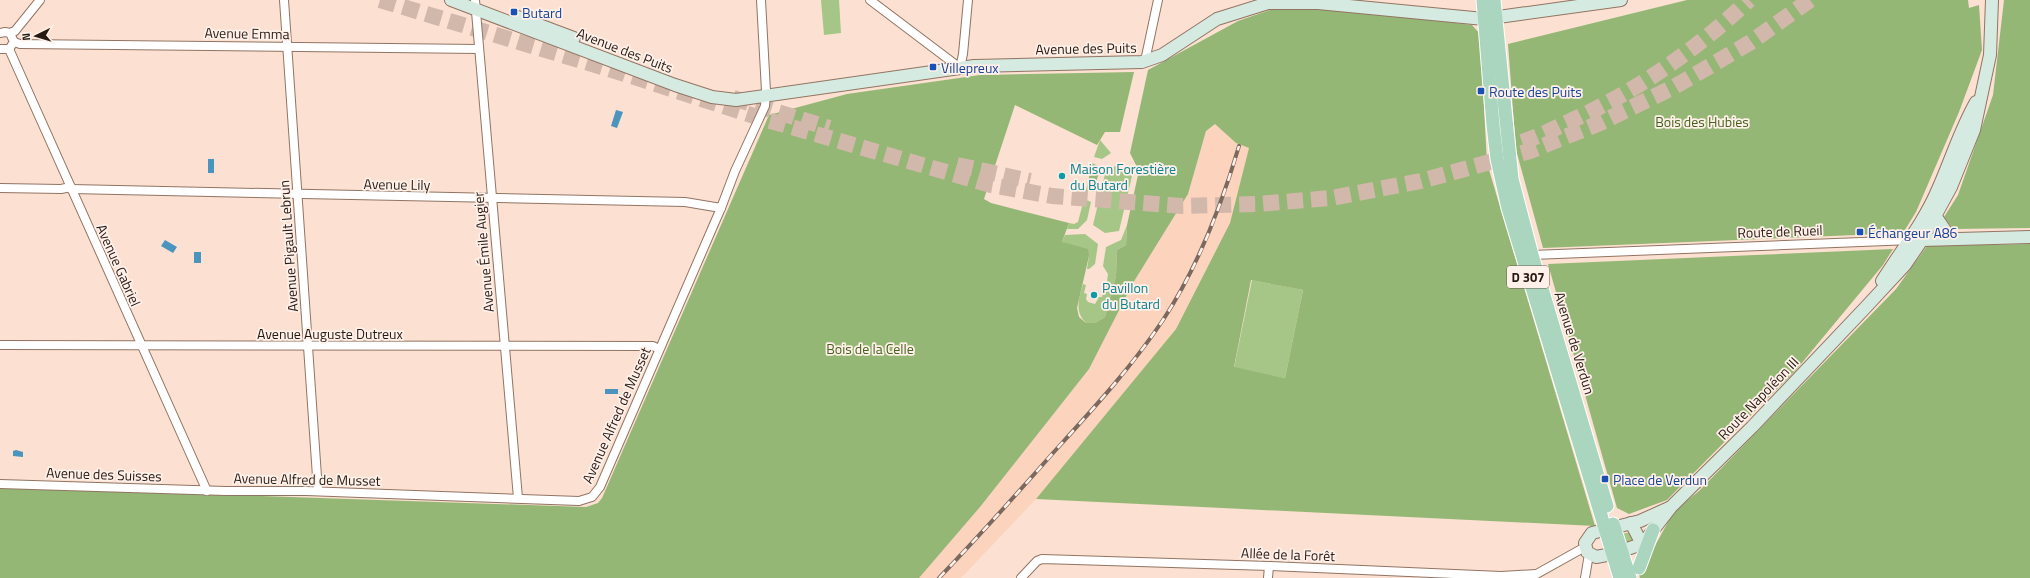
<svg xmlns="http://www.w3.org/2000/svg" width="2030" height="578" font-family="'Titillium Web',sans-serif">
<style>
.built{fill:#fcd3bc}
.green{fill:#a5c687}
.forest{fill:#95b775;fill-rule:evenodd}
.water{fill:#4b94be}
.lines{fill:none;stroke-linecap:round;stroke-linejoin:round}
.highway-tunnel{stroke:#d1b8ab;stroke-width:16;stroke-dasharray:16 8;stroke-linecap:butt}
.street-casing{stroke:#927463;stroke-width:10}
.secondary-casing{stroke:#927463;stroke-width:14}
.primary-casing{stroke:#fff;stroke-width:15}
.street{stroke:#fff;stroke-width:8}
.secondary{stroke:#d5eae0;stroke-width:12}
.primary{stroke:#aad6c0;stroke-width:13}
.rail-casing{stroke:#7b685e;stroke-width:4}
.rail{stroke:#fff1e9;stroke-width:2.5;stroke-dasharray:8;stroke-linecap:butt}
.transit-dot{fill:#1a4fb4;stroke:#fff1e9;stroke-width:1.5}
.culture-dot{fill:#0f9aa8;stroke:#fff1e9;stroke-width:1.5}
.labels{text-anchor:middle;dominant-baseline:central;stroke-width:3.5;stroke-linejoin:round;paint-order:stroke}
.shield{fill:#fff1e9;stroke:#675a53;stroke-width:1}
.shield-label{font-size:13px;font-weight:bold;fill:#261a13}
.transit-label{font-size:14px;fill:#164399;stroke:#fff1e9;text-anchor:start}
.street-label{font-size:14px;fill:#261a13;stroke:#fff1e9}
.park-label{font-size:14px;fill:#44621f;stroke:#fff1e9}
.culture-label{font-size:14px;fill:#0d838f;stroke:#fff1e9;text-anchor:start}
</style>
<rect width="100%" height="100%" fill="#fce0d1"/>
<!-- built -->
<path class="built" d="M 1215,123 L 1236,143 L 1249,148 L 1230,223 L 1176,329 L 1036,499 L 961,578 L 919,578 L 980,507 L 1089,369 L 1133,283 L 1188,194 L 1206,131 Z"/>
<!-- green -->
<g class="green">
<path d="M 821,0 L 839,0 L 841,33 L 824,35 Z"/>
<path d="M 1100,140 L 1111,153 L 1102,159 L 1094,157 Z"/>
<path d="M 1116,166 L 1123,168 L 1132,176 L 1119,231 L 1105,233 L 1093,225 L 1106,170 Z"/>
<path d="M 1084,199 L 1091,202 L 1087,220 L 1078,229 L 1067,229 L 1069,223 L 1074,224 L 1078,222 Z"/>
<path d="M 1127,225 L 1126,245 L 1117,250 L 1116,276 L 1105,317 L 1095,323 L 1086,323 C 1074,311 1079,299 1083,284 L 1086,285 L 1084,293 L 1087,294 L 1086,299 L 1088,302 L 1095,304 L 1099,297 L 1102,297 L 1104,289 L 1106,289 L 1108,274 L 1103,266 L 1106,247 L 1121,240 Z"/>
<path d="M 1085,234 L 1098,244 L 1095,264 L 1089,269 L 1087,269 L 1089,256 L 1062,242 L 1065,235 Z"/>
<path d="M 1252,280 L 1303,290 L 1285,378 L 1234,368 Z"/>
<path d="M 1631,532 L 1637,541 L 1624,545 L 1621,534 Z"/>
</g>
<!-- forest -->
<g class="forest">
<path d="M 1687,0 L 1968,0 L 1969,8 L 1979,5 L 1982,50 L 1959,112 L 1916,212 L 1903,233 L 1543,248 L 1516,150 L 1508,44 Z"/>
<path d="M 2004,0 L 2030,0 L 2030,228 L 1953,229 L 1944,217 L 1958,195 L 1993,95 Z"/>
<path d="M 1326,7 L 1472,25 L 1480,34 L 1487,163 L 1595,526 L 1036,499 L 1176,329 L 1230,223 L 1249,148 L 1236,143 L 1215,124 L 1206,131 L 1188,194 L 1133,283 L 1089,369 L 980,507 L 919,578 L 0,578 L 0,487 L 586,507 L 598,503 L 602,498 L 769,115 L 847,94 L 980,75 L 1134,72 L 1120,132 L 1105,132 L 1097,145 L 1015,105 L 984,199 L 991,203 L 1069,223 L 1062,242 L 1088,249 L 1089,256 L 1077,308 L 1079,317 L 1086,323 L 1095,323 L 1105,317 L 1116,276 L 1117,250 L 1126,245 L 1127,225 L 1138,175 L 1136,165 L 1130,153 L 1148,70 L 1238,21 L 1273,9 ZM 1251,280 L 1303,290 L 1285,378 L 1234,367 Z"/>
<path d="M 1092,163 L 1100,167 L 1094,192 L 1086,191 Z"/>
<path d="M 2030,244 L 2030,578 L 1640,578 L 1639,575 L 1674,511 L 1699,491 L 1896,289 L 1927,246 Z"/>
<path d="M 1893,249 L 1883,265 L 1796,370 L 1667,500 L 1629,514 L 1617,508 L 1548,264 Z"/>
</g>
<!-- water -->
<g class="water">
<path d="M 616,110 L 623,112 L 617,128 L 611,126 Z"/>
<rect x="208" y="159" width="6" height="14"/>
<path d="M 165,240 L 177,247 L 173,253 L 161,246 Z"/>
<rect x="194" y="252" width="7" height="11"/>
<rect x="605" y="389" width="13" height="5"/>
<path d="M 16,450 L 23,452 L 23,457 L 13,456 L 13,451 Z"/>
</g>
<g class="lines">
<!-- highway-tunnel -->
<g class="highway-tunnel">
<path d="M 380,0 L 625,74 L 757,117 L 991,185 L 1052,196 L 1182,206 L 1258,204 L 1331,198 L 1421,181 L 1530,151 L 1600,123 L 1674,87 L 1751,42 L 1810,0"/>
<path d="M 733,98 L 829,128"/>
<path d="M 1522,142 C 1537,137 1552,130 1566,123 C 1634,93 1695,51 1749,0"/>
<path d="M 957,165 L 1030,181"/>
</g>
<!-- street casing -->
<g class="street-casing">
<g id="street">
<path d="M 284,0 L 318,491"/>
<path d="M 475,0 L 518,498"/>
<path d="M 870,0 L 960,68 L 963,54 L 968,0"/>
<path d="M 0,33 L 5,32 L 10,33 L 14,42 L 9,49 L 0,49"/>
<path d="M 10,33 L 15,31 L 40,0"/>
<path d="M 14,42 L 20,44 L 479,49"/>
<path d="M 9,49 L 207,491"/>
<path d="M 1145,61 L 1158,0"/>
<path d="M 0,188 L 61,189 L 71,187"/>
<path d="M 71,189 L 685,202 L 721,208"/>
<path d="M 1532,255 L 1912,240"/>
<path d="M 0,345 L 653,346 L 659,349"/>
<path d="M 0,484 L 226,491 L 306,491 L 579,501 L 592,497 L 600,487 L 721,208 L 735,171 L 765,106 L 766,91 L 761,0"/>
<path d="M 1533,576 L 1585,547"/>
<path d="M 1021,578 L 1037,561 L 1042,559 L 1269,566 L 1501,576 L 1536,574"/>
<path d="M 1268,578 L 1269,566"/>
<path d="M 1585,578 L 1589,554"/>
</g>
</g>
<!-- secondary casing -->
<g class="secondary-casing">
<g id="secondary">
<path d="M 451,0 L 675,85 L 712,97 L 736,100 L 974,66 L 1142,62 L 1162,55 L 1217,19 L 1268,3 L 1318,3 L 1484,19 L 1621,0"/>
<path d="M 518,17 L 574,38"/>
<path d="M 1936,217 L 1951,239"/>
<path d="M 1922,240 L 2030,237"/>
<path d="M 1882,281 C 1901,251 1924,222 1938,189 C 1951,160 1960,130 1976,102"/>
<path d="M 1631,523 L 1642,544"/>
<path d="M 1647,538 L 1671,507 L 1752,427 L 1865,308 L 1905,265 L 1922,240 L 1951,187 L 1974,130 L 1990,55 L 1992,0"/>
<path d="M 1642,544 L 1612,554 L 1596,557 L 1587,552 L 1585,543 L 1592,533 L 1640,521 L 1669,508"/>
</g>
</g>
<!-- primary casing -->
<g class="primary-casing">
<g id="primary">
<path d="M 1483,0 L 1493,125 L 1497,159 L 1508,208 L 1620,578"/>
<path d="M 1494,0 L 1512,179 L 1532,255 L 1607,506"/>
<path d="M 1613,524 L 1630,578"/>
<path d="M 1639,568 L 1653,530"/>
</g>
</g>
<!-- street -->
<use href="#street" class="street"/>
<!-- secondary -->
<use href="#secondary" class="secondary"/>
<!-- primary -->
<use href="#primary" class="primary"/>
<!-- rail casing -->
<g class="rail-casing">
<path id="rail" d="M 939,578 C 978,537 1016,495 1053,453 C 1092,410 1131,368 1163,320 C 1198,267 1221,207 1239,146"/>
</g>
<!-- rail -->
<use href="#rail" class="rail"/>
</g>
<!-- markers -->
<g class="transit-dot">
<rect x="510" y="8" width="8" height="8" rx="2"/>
<rect x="929" y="63" width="8" height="8" rx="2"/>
<rect x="1477" y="87" width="8" height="8" rx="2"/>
<rect x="1856" y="228" width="8" height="8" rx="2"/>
<rect x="1601" y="475" width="8" height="8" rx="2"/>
</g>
<g class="culture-dot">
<circle cx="1062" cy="176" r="4"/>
<circle cx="1094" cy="295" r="4"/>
</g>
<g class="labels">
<!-- shield labels -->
<rect class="shield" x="1507" y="266" width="42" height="22" rx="3"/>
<g class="shield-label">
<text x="1528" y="277">D 307</text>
</g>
<!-- transit labels -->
<g class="transit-label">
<text x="522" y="12">Butard</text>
<text x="941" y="67">Villepreux</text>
<text x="1489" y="91">Route des Puits</text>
<text x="1868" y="232">Échangeur A86</text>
<text x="1613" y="479">Place de Verdun</text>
</g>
<!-- street labels -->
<g class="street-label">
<text transform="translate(247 33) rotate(1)">Avenue Emma</text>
<text transform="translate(1086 48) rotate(-1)">Avenue des Puits</text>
<text transform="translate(625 50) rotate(21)">Avenue des Puits</text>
<text transform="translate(397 184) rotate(1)">Avenue Lily</text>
<text transform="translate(1780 231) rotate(-2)">Route de Rueil</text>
<text transform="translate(288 246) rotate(-94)">Avenue Pigault Lebrun</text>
<text transform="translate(483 252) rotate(-95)">Avenue Émile Augier</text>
<text transform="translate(119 265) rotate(66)">Avenue Gabriel</text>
<text x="330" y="333">Avenue Auguste Dutreux</text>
<text transform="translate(1575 343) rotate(73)">Avenue de Verdun</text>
<text transform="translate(1758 398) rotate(-46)">Route Napoléon III</text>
<text transform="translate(616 415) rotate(-66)">Avenue Alfred de Musset</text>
<text transform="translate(104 474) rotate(2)">Avenue des Suisses</text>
<text transform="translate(307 479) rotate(1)">Avenue Alfred de Musset</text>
<text transform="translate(1288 554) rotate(2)">Allée de la Forêt</text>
</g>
<!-- park labels -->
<g class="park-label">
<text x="1702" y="121">Bois des Hubies</text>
<text x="870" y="348">Bois de la Celle</text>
</g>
<!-- culture labels -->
<g class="culture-label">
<text x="1070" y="168">Maison Forestière<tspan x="1070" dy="16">du Butard</tspan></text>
<text x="1102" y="287">Pavillon<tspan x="1102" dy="16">du Butard</tspan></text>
</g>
</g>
<!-- north arrow -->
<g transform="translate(36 36) rotate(265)" stroke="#fff1e9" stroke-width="3" paint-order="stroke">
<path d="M0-3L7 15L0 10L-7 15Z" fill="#261a13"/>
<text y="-6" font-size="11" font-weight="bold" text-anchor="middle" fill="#261a13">N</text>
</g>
</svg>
